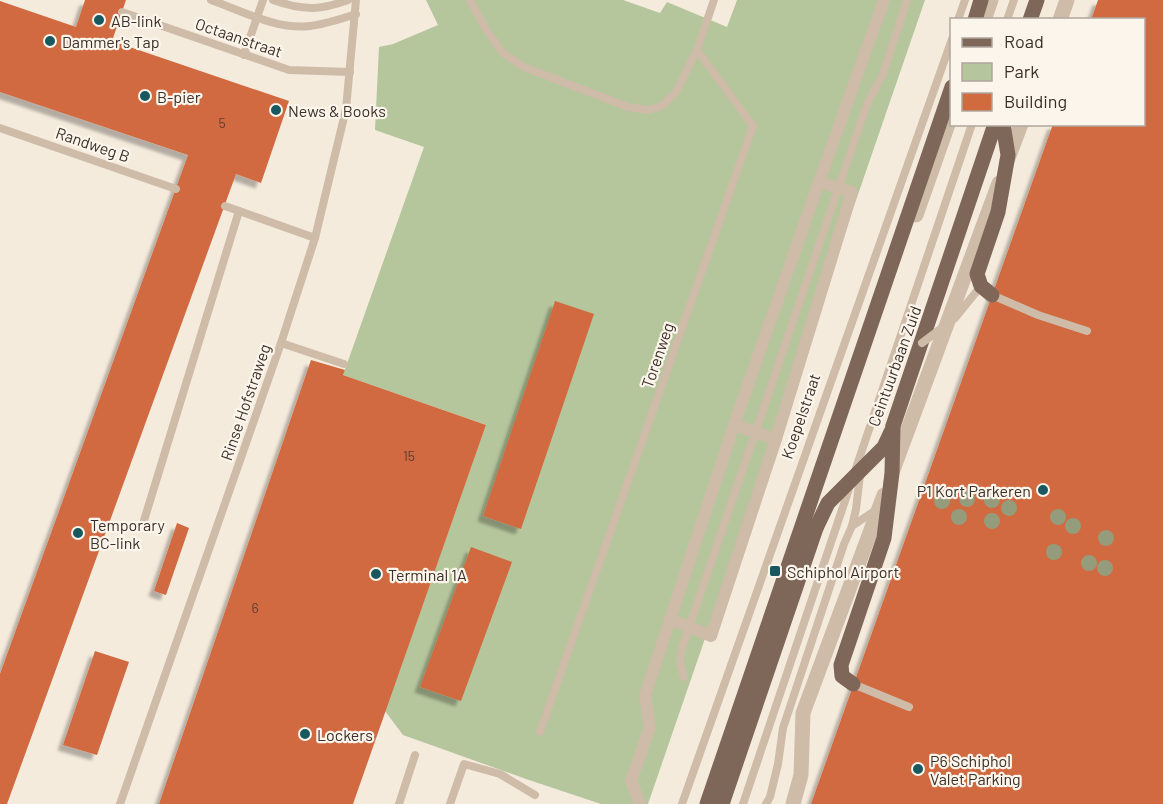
<svg xmlns="http://www.w3.org/2000/svg" width="1163" height="804" font-family="Barlow,sans-serif">
<style>
.green{fill:#b5c69c}
.building{fill:#d16a3f;filter:url(#shadow)}
.lines{fill:none;stroke-linecap:round;stroke-linejoin:round}
.service{stroke:#cebba8;stroke-width:8}
.pedestrian{stroke:#cebba8;stroke-width:12}
.tertiary{stroke:#cebba8;stroke-width:15}
.primary{stroke:#7e6758;stroke-width:15}
.service-bridge{stroke:#cebba8;stroke-width:8}
.primary-bridge{stroke:#7e6758;stroke-width:15}
.tree{fill:#959c7b}
.poi-dot{fill:#1a5860;stroke:#fcf5eb;stroke-width:2}
.labels{text-anchor:middle;dominant-baseline:central;stroke-width:4.5;stroke-linejoin:round;paint-order:stroke}
.number-label{font-size:14px;fill:#603e2e}
.poi-label{font-size:16px;fill:#3b2f29;stroke:#fcf5eb;text-anchor:start}
.street-label{font-size:16px;fill:#3b2f29;stroke:#fcf5eb}
</style>
<defs>
<filter id="shadow"><feDropShadow dx="-5.5" dy="5.5" stdDeviation="1.5" flood-color="#0004"/></filter>
</defs>
<rect width="100%" height="100%" fill="#f5ebdd"/>
<!-- green -->
<path class="green" d="M 426,0 L 623,0 L 660,13 L 667,2 L 727,27 L 737,0 L 925,0 L 648,804 L 601,804 L 526,779 L 403,735 L 385,711 L 486,425 L 343,375 L 424,147 L 375,130 L 379,47 L 393,44 L 438,25 Z"/>
<!-- building -->
<g class="building">
<path d="M 85,0 L 126,0 L 112,41 L 289,101 L 261,183 L 236,174 L 7,804 L 0,804 L 0,674 L 188,155 L 0,92 L 0,1 L 76,27 Z"/>
<path d="M 1098,0 L 1163,0 L 1163,804 L 811,804 L 1053,124 L 1144,124 L 1144,20 L 1091,20 Z"/>
<path d="M 555,301 L 594,314 L 521,529 L 483,516 Z"/>
<path d="M 311,360 L 345,370 L 343,375 L 486,425 L 353,804 L 159,804 Z"/>
<path d="M 177,523 L 189,528 L 166,595 L 154,591 Z"/>
<path d="M 471,547 L 512,562 L 461,701 L 420,687 Z"/>
<path d="M 95,651 L 129,662 L 97,755 L 63,745 Z"/>
</g>
<g class="lines">
<!-- service -->
<g class="service">
<path d="M 211,0 C 242,11 277,30 310,26 C 326,24 341,19 356,14"/>
<path d="M 273,0 C 301,10 319,11 348,0"/>
<path d="M 470,0 L 487,31 L 503,53 L 524,67 L 628,107 L 648,110 L 662,106 L 676,92 L 697,50"/>
<path d="M 122,12 L 289,70 L 350,72"/>
<path d="M 958,20 L 965,0"/>
<path d="M 1007,20 L 1014,0"/>
<path d="M 244,55 L 263,0"/>
<path d="M 0,128 L 176,189"/>
<path d="M 225,206 L 315,238"/>
<path d="M 992,295 L 1038,315 L 1087,331"/>
<path d="M 281,343 L 344,364"/>
<path d="M 855,471 L 972,124"/>
<path d="M 142,527 L 239,211"/>
<path d="M 684,677 L 680,663 L 681,651 L 867,104 L 883,74 L 907,0"/>
<path d="M 853,684 L 909,707"/>
<path d="M 540,732 L 753,126 L 697,50 L 714,0"/>
<path d="M 120,804 L 281,343 L 315,238 L 346,109 L 356,0"/>
<path d="M 399,804 L 415,755"/>
<path d="M 450,804 L 464,764 L 500,774 L 535,795"/>
<path d="M 682,804 L 952,39"/>
<path d="M 743,804 L 851,483"/>
<path d="M 766,804 L 770,797 L 778,764 L 783,728 L 844,544 L 852,526 L 856,509 L 860,475"/>
</g>
<!-- pedestrian -->
<g class="pedestrian">
<path d="M 819,182 L 884,0"/>
<path d="M 734,425 L 819,182 L 852,192 L 776,439"/>
<path d="M 640,804 L 631,781 L 650,727 L 645,696 L 734,425 L 776,439 L 711,636 L 670,619"/>
</g>
<!-- tertiary -->
<g class="tertiary">
<path d="M 984,20 L 991,0"/>
<path d="M 1060,20 L 1067,0"/>
<path d="M 1007,161 L 1021,124"/>
<path d="M 916,215 L 952,113"/>
<path d="M 893,470 L 999,183"/>
<path d="M 793,804 L 801,775 L 803,713 L 884,495"/>
</g>
<!-- primary -->
<g class="primary">
<path d="M 975,20 L 981,0"/>
<path d="M 1030,20 L 1037,0"/>
<path d="M 893,426 L 995,124"/>
<path d="M 707,804 L 952,87"/>
<path d="M 722,804 L 816,528"/>
</g>
<!-- service-bridge -->
<g class="service-bridge">
<path d="M 922,343 L 955,318 L 981,286"/>
<path d="M 852,526 L 888,502"/>
</g>
<!-- primary-bridge -->
<g class="primary-bridge">
<path d="M 992,295 L 981,286 L 977,274 L 998,212 L 1008,155 L 1003,124"/>
<path d="M 816,528 L 828,503 L 884,447 L 891,432"/>
<path d="M 853,684 L 842,676 L 841,665 L 884,538 L 892,473 L 893,426"/>
</g>
</g>
<!-- trees -->
<g class="tree">
<circle cx="967" cy="499" r="8"/>
<circle cx="992" cy="500" r="8"/>
<circle cx="942" cy="501" r="8"/>
<circle cx="1009" cy="508" r="8"/>
<circle cx="959" cy="517" r="8"/>
<circle cx="1058" cy="517" r="8"/>
<circle cx="992" cy="521" r="8"/>
<circle cx="1073" cy="526" r="8"/>
<circle cx="1106" cy="538" r="8"/>
<circle cx="1054" cy="552" r="8"/>
<circle cx="1089" cy="563" r="8"/>
<circle cx="1105" cy="568" r="8"/>
</g>
<!-- markers -->
<g class="poi-dot">
<circle cx="99" cy="20" r="6"/>
<circle cx="50" cy="41" r="6"/>
<circle cx="145" cy="96" r="6"/>
<circle cx="276" cy="110" r="6"/>
<circle cx="1043" cy="490" r="6"/>
<circle cx="78" cy="533" r="6"/>
<rect x="769" y="565" width="12" height="12" rx="3"/>
<circle cx="376" cy="574" r="6"/>
<circle cx="305" cy="734" r="6"/>
<circle cx="918" cy="769" r="6"/>
</g>
<g class="labels">
<!-- number labels -->
<g class="number-label">
<text x="222" y="122">5</text>
<text x="409" y="455">15</text>
<text x="255" y="607">6</text>
</g>
<!-- poi labels -->
<g class="poi-label">
<text x="111" y="20">AB-link</text>
<text x="62" y="41">Dammer's Tap</text>
<text x="157" y="96">B-pier</text>
<text x="288" y="110">News &amp; Books</text>
<text x="1031" y="490" text-anchor="end">P1 Kort Parkeren</text>
<text x="90" y="524">Temporary<tspan x="90" dy="18">BC-link</tspan></text>
<text x="787" y="571">Schiphol Airport</text>
<text x="388" y="574">Terminal 1A</text>
<text x="317" y="734">Lockers</text>
<text x="930" y="760">P6 Schiphol<tspan x="930" dy="18">Valet Parking</tspan></text>
</g>
<!-- street labels -->
<g class="street-label">
<text transform="translate(239 37) rotate(19)">Octaanstraat</text>
<text transform="translate(93 144) rotate(19)">Randweg B</text>
<text transform="translate(657 355) rotate(-71)">Torenweg</text>
<text transform="translate(894 366) rotate(-70)">Ceintuurbaan Zuid</text>
<text transform="translate(245 402) rotate(-71)">Rinse Hofstraweg</text>
<text transform="translate(800 416) rotate(-71)">Koepelstraat</text>
</g>
</g>
<!-- legend -->
<rect x="950" y="18" width="195" height="108" fill="#fcf5eb" stroke="#afa69d" stroke-width="1.5"/>
<rect x="962" y="38" width="30" height="9" fill="#7e6758" stroke="#afa69d" stroke-width="1.5"/>
<text x="1004" y="48" font-size="18" fill="#3b2f29">Road</text>
<rect x="962" y="63" width="30" height="18" fill="#b5c69c" stroke="#afa69d" stroke-width="1.5"/>
<text x="1004" y="78" font-size="18" fill="#3b2f29">Park</text>
<rect x="962" y="93" width="30" height="18" fill="#d16a3f" stroke="#afa69d" stroke-width="1.5"/>
<text x="1004" y="108" font-size="18" fill="#3b2f29">Building</text>
</svg>
